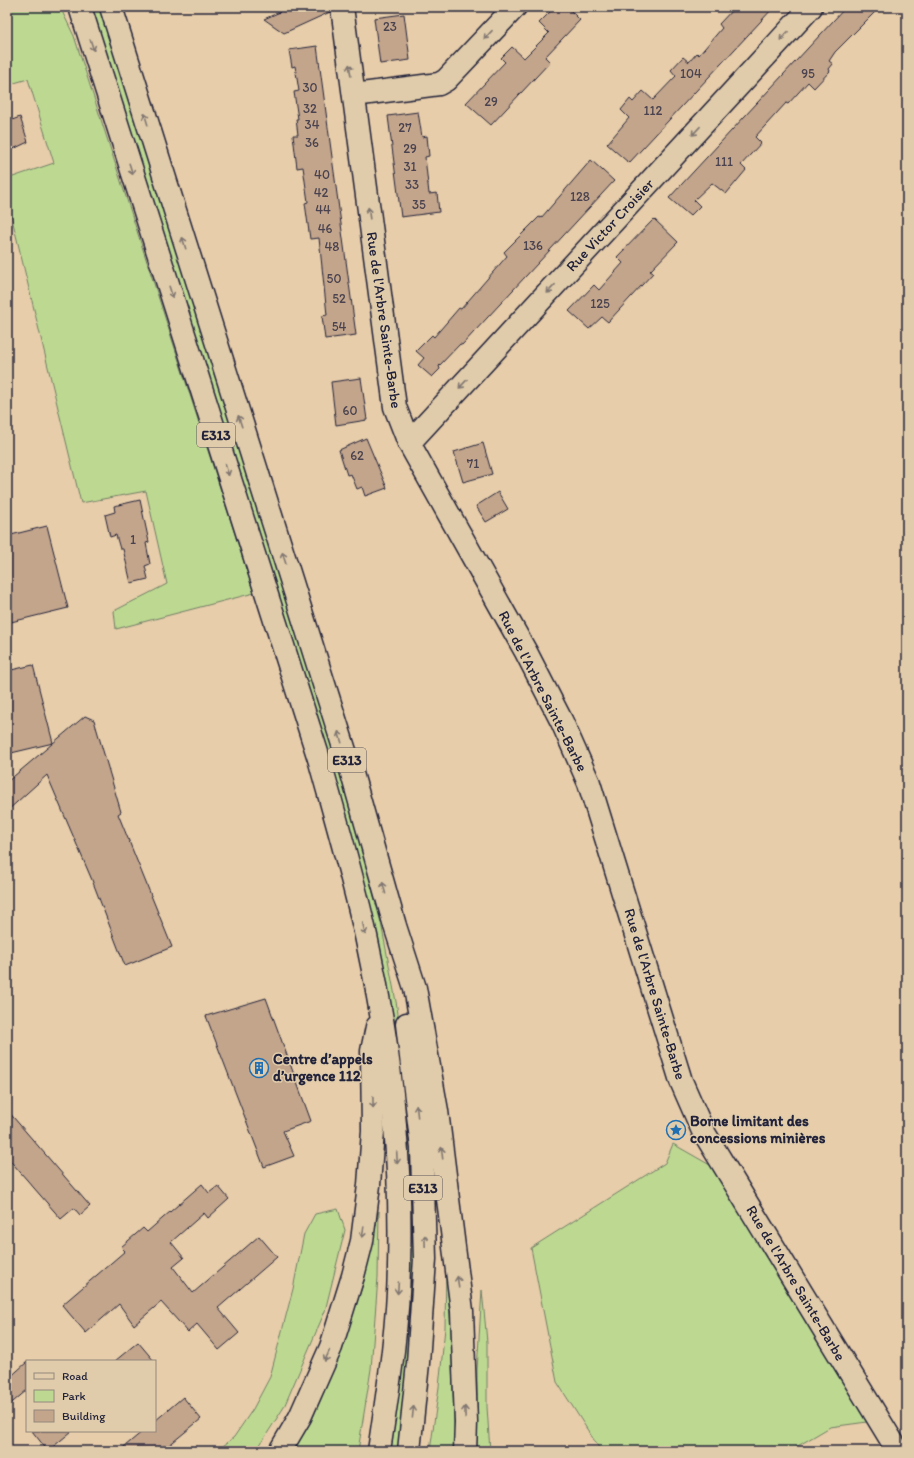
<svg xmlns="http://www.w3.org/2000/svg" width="914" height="1458" font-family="Itim,sans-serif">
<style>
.green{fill:#bdd991;stroke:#707e66}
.building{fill:#c3a58c;stroke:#22223b}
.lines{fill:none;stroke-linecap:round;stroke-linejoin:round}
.minor-casing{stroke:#22223b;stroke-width:25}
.highway-casing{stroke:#22223b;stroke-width:25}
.minor{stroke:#e0ccaa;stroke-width:22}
.highway{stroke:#e0ccaa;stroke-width:22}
.oneway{stroke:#817772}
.labels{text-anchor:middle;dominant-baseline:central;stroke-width:3;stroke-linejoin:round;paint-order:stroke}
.number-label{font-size:13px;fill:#4a434f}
.shield{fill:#e0ccaa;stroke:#5b555c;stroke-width:1}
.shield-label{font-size:14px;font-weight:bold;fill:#22223b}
.street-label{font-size:15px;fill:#22223b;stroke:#e0ccaa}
.poi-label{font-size:15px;font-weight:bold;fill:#22223b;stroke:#e0ccaa;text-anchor:start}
</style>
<rect width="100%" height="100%" fill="#e7cda9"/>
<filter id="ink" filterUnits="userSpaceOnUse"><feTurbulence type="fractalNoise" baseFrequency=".025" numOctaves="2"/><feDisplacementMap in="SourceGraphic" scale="8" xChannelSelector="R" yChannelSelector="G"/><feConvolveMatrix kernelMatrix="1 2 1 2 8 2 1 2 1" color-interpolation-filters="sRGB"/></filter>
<g filter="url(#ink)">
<!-- green -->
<g class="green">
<path d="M 7,7 L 60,7 L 74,36 L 254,593 L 116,629 L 114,611 L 167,584 L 146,491 L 81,503 L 7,198 L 7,179 L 54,163 L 28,79 L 7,85 Z"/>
<path d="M 90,7 L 100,7 L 335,757 L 360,842 L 381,923 L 397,1007 L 410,1095 L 418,1260 L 400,1451 L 390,1451 L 402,1362 L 388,1009 Z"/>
<path d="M 673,1144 L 717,1169 L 867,1422 L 830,1427 L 796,1447 L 797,1451 L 601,1451 L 557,1382 L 531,1248 L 665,1163 Z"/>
<path d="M 338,1209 L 345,1230 L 325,1311 L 284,1407 L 256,1451 L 217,1451 L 234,1437 L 253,1409 L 270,1377 L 293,1289 L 304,1234 L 315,1214 Z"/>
<path d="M 379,1211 L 378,1277 L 371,1369 L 358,1451 L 293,1451 L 312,1420 L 340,1354 L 364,1281 Z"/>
<path d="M 446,1266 L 451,1330 L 455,1451 L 430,1451 L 439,1387 L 445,1328 Z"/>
<path d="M 482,1290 L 487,1342 L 487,1407 L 490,1451 L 477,1451 L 477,1370 Z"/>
</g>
<!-- building -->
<g class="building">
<path d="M 278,7 L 330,7 L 330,12 L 284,33 L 264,19 L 280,12 Z"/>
<path d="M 555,7 L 567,7 L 580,20 L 545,57 L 550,62 L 491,125 L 466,103 L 505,62 L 501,58 L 512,47 L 524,58 L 549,33 L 539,23 Z"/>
<path d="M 735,7 L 774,7 L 629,163 L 607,144 L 629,118 L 621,110 L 630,99 L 633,102 L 643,91 L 653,100 L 676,76 L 671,70 L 683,57 L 689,62 L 697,53 L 699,55 L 722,28 L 719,24 Z"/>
<path d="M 846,7 L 880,7 L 835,52 L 829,61 L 833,64 L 829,69 L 830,71 L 814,88 L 808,82 L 788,104 L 786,103 L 755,137 L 761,143 L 741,165 L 746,170 L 726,194 L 712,183 L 694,200 L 700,206 L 690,216 L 669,198 Z"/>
<path d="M 404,14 L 410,60 L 380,64 L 374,18 Z"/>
<path d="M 317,46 L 356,335 L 325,339 L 322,316 L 327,315 L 319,238 L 310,239 L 305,203 L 308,202 L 303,167 L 297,168 L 293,135 L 298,135 L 296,119 L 298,119 L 294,92 L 299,91 L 295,66 L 292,67 L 289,50 Z"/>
<path d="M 418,112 L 422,137 L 427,136 L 429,156 L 425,157 L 429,194 L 437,193 L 439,212 L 401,217 L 388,116 Z"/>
<path d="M 20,117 L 28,142 L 7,152 L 7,122 Z"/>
<path d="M 591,160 L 614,181 L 462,345 L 460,344 L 439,366 L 440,369 L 432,377 L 418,365 L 424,358 L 416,351 L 432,335 L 434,337 L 459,308 L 461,309 L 507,256 L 504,252 L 539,217 L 541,218 Z"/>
<path d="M 654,219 L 678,242 L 650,271 L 653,273 L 608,322 L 602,317 L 589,329 L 569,311 L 594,285 L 599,290 L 623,263 L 617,257 Z"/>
<path d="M 361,378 L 367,420 L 336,425 L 331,382 Z"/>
<path d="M 366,438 L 387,488 L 365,496 L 362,487 L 357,489 L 351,474 L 347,475 L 339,450 Z"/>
<path d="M 483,443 L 492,474 L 463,482 L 454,452 Z"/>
<path d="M 498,492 L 508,509 L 486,522 L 476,506 Z"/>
<path d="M 140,500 L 149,542 L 146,543 L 150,564 L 145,566 L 148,579 L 131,583 L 123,549 L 120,549 L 116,535 L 110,537 L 105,515 L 115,512 L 114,506 Z"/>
<path d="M 47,526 L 68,608 L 7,623 L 7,536 Z"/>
<path d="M 33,665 L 53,743 L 7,754 L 7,671 Z"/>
<path d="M 85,716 L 94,720 L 121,812 L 118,814 L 172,947 L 125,966 L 92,880 L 47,775 L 7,811 L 7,782 Z"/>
<path d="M 266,998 L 311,1121 L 283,1131 L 294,1156 L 264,1167 L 206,1016 Z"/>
<path d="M 7,1110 L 90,1206 L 80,1215 L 74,1208 L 61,1219 L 7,1157 Z"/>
<path d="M 202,1184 L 209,1193 L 218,1186 L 229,1199 L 208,1218 L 204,1213 L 171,1242 L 184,1258 L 173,1267 L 193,1293 L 259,1236 L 277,1257 L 218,1308 L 239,1333 L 219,1350 L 197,1324 L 188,1332 L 161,1302 L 134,1325 L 119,1304 L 86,1333 L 62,1305 L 125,1251 L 121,1247 L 143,1228 L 147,1232 Z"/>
<path d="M 138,1342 L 154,1361 L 115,1361 Z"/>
<path d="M 27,1362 L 27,1390 L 7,1407 L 7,1380 Z"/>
<path d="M 183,1397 L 201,1419 L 162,1451 L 119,1451 L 143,1431 L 155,1431 L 155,1421 Z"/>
<path d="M 32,1431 L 72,1431 L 48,1451 Z"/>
</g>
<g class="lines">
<!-- minor casing -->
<g class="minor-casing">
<g id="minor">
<path d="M 342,7 L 395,407 L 409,443 L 526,652 L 562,722 L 589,783 L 681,1081 L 703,1131 L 898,1451"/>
<path d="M 354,95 L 439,84 L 446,80 L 515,7"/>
<path d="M 409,443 L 811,7"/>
</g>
</g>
<!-- highway casing -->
<g class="highway-casing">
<g id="highway">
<path d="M 80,7 L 320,762 C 336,820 353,877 366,936 C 390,1044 402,1155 399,1266 C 398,1328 388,1390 379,1451"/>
<path d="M 111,7 L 351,770 L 395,926 L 415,988 L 437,1111 L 462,1311 L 466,1422 L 465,1451"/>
<path d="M 407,1024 L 422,1148 L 425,1259 L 418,1363 L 409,1451"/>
<path d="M 280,1451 L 300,1417 L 331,1347 L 353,1276 L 362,1241 L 369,1185 L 373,1131 L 372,1051 L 377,1027"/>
</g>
</g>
<!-- minor -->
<use href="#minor" class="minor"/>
<!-- highway -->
<use href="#highway" class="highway"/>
</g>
<!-- one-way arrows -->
<defs><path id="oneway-shaft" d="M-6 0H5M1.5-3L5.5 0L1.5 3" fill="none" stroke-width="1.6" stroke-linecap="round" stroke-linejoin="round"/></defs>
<g class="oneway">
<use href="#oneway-shaft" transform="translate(488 35) rotate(133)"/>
<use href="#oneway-shaft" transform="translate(784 36) rotate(133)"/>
<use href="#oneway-shaft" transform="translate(92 45) rotate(72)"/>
<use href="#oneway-shaft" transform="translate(350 70) rotate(-98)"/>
<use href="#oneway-shaft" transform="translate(146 119) rotate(-107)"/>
<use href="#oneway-shaft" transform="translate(696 131) rotate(133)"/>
<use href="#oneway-shaft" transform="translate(131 169) rotate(72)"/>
<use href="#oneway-shaft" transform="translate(369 213) rotate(-98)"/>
<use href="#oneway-shaft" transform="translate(184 243) rotate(-107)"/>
<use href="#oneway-shaft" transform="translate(551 289) rotate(133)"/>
<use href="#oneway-shaft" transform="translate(171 292) rotate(72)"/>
<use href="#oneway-shaft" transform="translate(463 384) rotate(133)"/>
<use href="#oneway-shaft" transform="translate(240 421) rotate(-108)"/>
<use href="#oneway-shaft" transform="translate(227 470) rotate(72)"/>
<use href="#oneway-shaft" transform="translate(284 558) rotate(-108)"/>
<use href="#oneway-shaft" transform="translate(340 737) rotate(-107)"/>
<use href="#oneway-shaft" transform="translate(384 888) rotate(-105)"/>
<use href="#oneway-shaft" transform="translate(364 929) rotate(77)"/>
<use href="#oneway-shaft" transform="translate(373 1102) rotate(89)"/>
<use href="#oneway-shaft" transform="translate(417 1111) rotate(-96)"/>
<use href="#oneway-shaft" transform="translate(442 1153) rotate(-97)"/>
<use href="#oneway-shaft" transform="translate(397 1158) rotate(87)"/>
<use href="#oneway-shaft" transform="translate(363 1232) rotate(98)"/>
<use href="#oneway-shaft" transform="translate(425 1241) rotate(-92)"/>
<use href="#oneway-shaft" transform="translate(458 1282) rotate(-97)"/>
<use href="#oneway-shaft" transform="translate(398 1288) rotate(94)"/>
<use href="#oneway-shaft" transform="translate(327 1356) rotate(114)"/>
<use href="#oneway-shaft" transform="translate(413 1412) rotate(-84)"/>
<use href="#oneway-shaft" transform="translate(465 1412) rotate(-92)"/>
</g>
</g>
<!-- icons -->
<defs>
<g id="building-ring" transform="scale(1)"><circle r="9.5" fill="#e0ccaa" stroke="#1f6fb2" stroke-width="1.5"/><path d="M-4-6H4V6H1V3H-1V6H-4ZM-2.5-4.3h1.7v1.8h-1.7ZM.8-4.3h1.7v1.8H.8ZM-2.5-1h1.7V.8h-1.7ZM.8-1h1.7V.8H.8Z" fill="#1f6fb2"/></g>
<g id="sight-ring" transform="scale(1)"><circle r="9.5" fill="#e0ccaa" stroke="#1f6fb2" stroke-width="1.5"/><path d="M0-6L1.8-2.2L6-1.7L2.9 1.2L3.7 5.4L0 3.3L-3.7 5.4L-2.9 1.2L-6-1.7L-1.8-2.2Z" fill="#1f6fb2"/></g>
</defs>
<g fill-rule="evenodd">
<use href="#building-ring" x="259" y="1068"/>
<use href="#sight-ring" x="676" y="1130"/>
</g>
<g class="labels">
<!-- number labels -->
<g class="number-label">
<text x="390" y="26">23</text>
<text x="691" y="73">104</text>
<text x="808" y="73">95</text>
<text x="310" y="87">30</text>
<text x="491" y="101">29</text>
<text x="310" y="108">32</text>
<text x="653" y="110">112</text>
<text x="312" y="124">34</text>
<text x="405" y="127">27</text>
<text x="312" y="142">36</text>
<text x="410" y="148">29</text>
<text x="724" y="161">111</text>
<text x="410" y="166">31</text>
<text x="322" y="174">40</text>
<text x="412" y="184">33</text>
<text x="321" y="192">42</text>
<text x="580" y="196">128</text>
<text x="419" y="204">35</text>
<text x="323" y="209">44</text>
<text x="325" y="228">46</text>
<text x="533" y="245">136</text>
<text x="332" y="246">48</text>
<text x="334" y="278">50</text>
<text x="339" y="298">52</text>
<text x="600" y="303">125</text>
<text x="339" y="326">54</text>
<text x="350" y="410">60</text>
<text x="357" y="455">62</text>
<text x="473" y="463">71</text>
<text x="133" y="539">1</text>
</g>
<!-- shield labels -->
<g class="shield">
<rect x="197" y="423" width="38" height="24" rx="3"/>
<rect x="328" y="748" width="38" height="24" rx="3"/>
<rect x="404" y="1176" width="38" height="24" rx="3"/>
</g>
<g class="shield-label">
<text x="216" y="435">E313</text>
<text x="347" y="760">E313</text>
<text x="423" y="1188">E313</text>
</g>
<!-- street labels -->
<g class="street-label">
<text transform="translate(610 225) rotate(-47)">Rue Victor Croisier</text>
<text transform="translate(384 320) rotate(82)">Rue de l'Arbre Sainte-Barbe</text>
<text transform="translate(543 691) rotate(63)">Rue de l'Arbre Sainte-Barbe</text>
<text transform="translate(655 994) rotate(73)">Rue de l'Arbre Sainte-Barbe</text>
<text transform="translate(796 1283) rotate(59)">Rue de l'Arbre Sainte-Barbe</text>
</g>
<!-- poi labels -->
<g class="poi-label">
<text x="273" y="1059">Centre d’appels<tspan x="273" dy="17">d’urgence 112</tspan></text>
<text x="690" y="1121">Borne limitant des<tspan x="690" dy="17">concessions minières</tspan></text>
</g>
</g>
<!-- margin -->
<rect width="914" height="1458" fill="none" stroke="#e0ccaa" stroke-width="24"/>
<rect x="12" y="12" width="890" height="1434" fill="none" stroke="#22223b" stroke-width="1.5" filter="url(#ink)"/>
<!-- legend -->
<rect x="26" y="1360" width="130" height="72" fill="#e0ccaa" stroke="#94887e"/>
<rect x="34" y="1373" width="20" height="6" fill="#e0ccaa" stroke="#94887e"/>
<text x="62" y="1380" font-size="12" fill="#22223b">Road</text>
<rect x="34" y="1390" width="20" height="12" fill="#bdd991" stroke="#94887e"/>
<text x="62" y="1400" font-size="12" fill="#22223b">Park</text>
<rect x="34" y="1410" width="20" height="12" fill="#c3a58c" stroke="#94887e"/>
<text x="62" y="1420" font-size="12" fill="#22223b">Building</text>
</svg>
